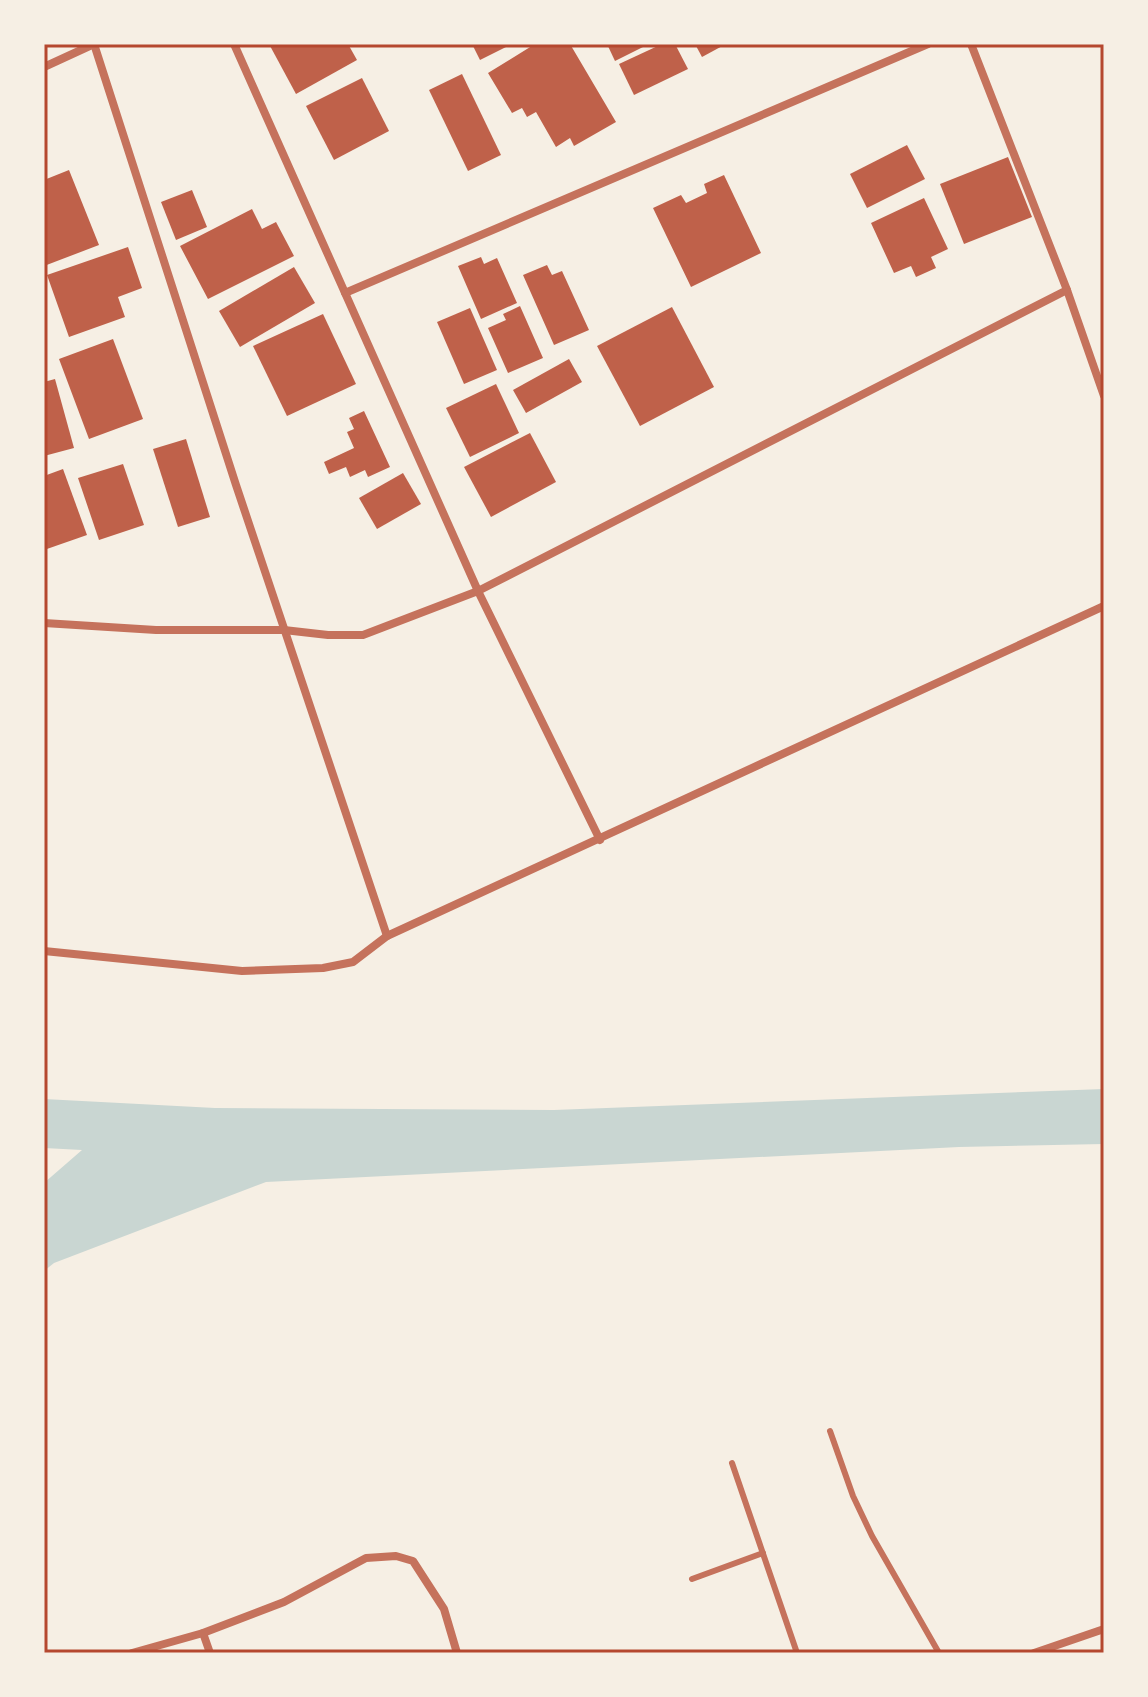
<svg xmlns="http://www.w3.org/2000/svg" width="1148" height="1697" font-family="Quicksand,sans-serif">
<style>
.water{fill:#c9d6d2}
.building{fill:#bf614a}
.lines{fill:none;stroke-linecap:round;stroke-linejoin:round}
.service{stroke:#c5725c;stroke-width:6}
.minor{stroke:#c5725c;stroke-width:8}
.neatline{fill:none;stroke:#b5482f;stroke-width:3}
</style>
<rect width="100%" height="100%" fill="#f6efe4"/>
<!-- water -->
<path class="water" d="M 1104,1089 L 1104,1144 L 959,1147 L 266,1182 L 54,1263 L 44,1271 L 44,1183 L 82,1150 L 44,1148 L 44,1099 L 215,1108 L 554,1110 Z"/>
<!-- building -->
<g class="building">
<path d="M 269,44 L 348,44 L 357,60 L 296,94 Z"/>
<path d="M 472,44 L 512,44 L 480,60 Z"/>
<path d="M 535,44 L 570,44 L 616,122 L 574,146 L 570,138 L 556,147 L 536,112 L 527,117 L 522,108 L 512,113 L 488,73 Z"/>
<path d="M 607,44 L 649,44 L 615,61 Z"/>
<path d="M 662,44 L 675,44 L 688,69 L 634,95 L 619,64 Z"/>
<path d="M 695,44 L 726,44 L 702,57 Z"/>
<path d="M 462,74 L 501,155 L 468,171 L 429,90 Z"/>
<path d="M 362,78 L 389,131 L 334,160 L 306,106 Z"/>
<path d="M 907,145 L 925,179 L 867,208 L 850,174 Z"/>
<path d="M 1008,157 L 1032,217 L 964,244 L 940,184 Z"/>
<path d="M 69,170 L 99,245 L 44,266 L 44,180 Z"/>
<path d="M 724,175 L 761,253 L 691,287 L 653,208 L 681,195 L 686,203 L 707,193 L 704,184 Z"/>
<path d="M 192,190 L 207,227 L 176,240 L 161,202 Z"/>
<path d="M 924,198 L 948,249 L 931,257 L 936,268 L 916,277 L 911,266 L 894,273 L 871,223 Z"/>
<path d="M 252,209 L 262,229 L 276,222 L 294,256 L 208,299 L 180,246 Z"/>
<path d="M 128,247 L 142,288 L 118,297 L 125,317 L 69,337 L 47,275 Z"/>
<path d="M 481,257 L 484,264 L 497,258 L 517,303 L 481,319 L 458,266 Z"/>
<path d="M 547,265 L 552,275 L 562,271 L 589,330 L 554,345 L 523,275 Z"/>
<path d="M 294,267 L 315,303 L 240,347 L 219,311 Z"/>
<path d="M 520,306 L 543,358 L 508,373 L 488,328 L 506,320 L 503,314 Z"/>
<path d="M 672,307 L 714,387 L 640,426 L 597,346 Z"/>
<path d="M 470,308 L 497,370 L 464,384 L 437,322 Z"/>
<path d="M 323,314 L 356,384 L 287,416 L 253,346 Z"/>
<path d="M 113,339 L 143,419 L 89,439 L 59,359 Z"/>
<path d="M 569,359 L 582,382 L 526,413 L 513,390 Z"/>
<path d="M 55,379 L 74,448 L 44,456 L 44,382 Z"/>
<path d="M 496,384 L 519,433 L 470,457 L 446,408 Z"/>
<path d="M 364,411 L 390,467 L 368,477 L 365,470 L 350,477 L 346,467 L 329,474 L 324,462 L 354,448 L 347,432 L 354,429 L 349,418 Z"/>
<path d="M 530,433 L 556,482 L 491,517 L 464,467 Z"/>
<path d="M 186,439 L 210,517 L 178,527 L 153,449 Z"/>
<path d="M 123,464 L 144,525 L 99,540 L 78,478 Z"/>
<path d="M 63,469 L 87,535 L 44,550 L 44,476 Z"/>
<path d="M 403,473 L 421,504 L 377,529 L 359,498 Z"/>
</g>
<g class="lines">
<!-- service -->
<g class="service">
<path d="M 830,1431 L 853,1496 L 872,1536 L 939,1653"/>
<path d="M 732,1463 L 797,1653"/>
<path d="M 692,1579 L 763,1553"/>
</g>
<!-- minor -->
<g class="minor">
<path d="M 94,44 L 236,485 L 387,936"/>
<path d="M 234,44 L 478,591 L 600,840"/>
<path d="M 971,44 L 1067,290 L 1104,396"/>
<path d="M 44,67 L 94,44"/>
<path d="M 345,293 L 928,44"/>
<path d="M 44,623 L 156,630 L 284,630 L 328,635 L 363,635 L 478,591 L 1067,290"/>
<path d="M 44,951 L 242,971 L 323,968 L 353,962 L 387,936 L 1104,606"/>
<path d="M 203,1633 L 210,1653"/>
<path d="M 132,1653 L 203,1633 L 284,1602 L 366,1558 L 396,1556 L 413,1561 L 444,1609 L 457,1653"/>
<path d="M 1034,1653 L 1104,1629"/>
</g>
</g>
<!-- border -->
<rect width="1148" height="1697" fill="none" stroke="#f6efe4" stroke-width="92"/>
<rect x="46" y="46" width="1056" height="1605" class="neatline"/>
</svg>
